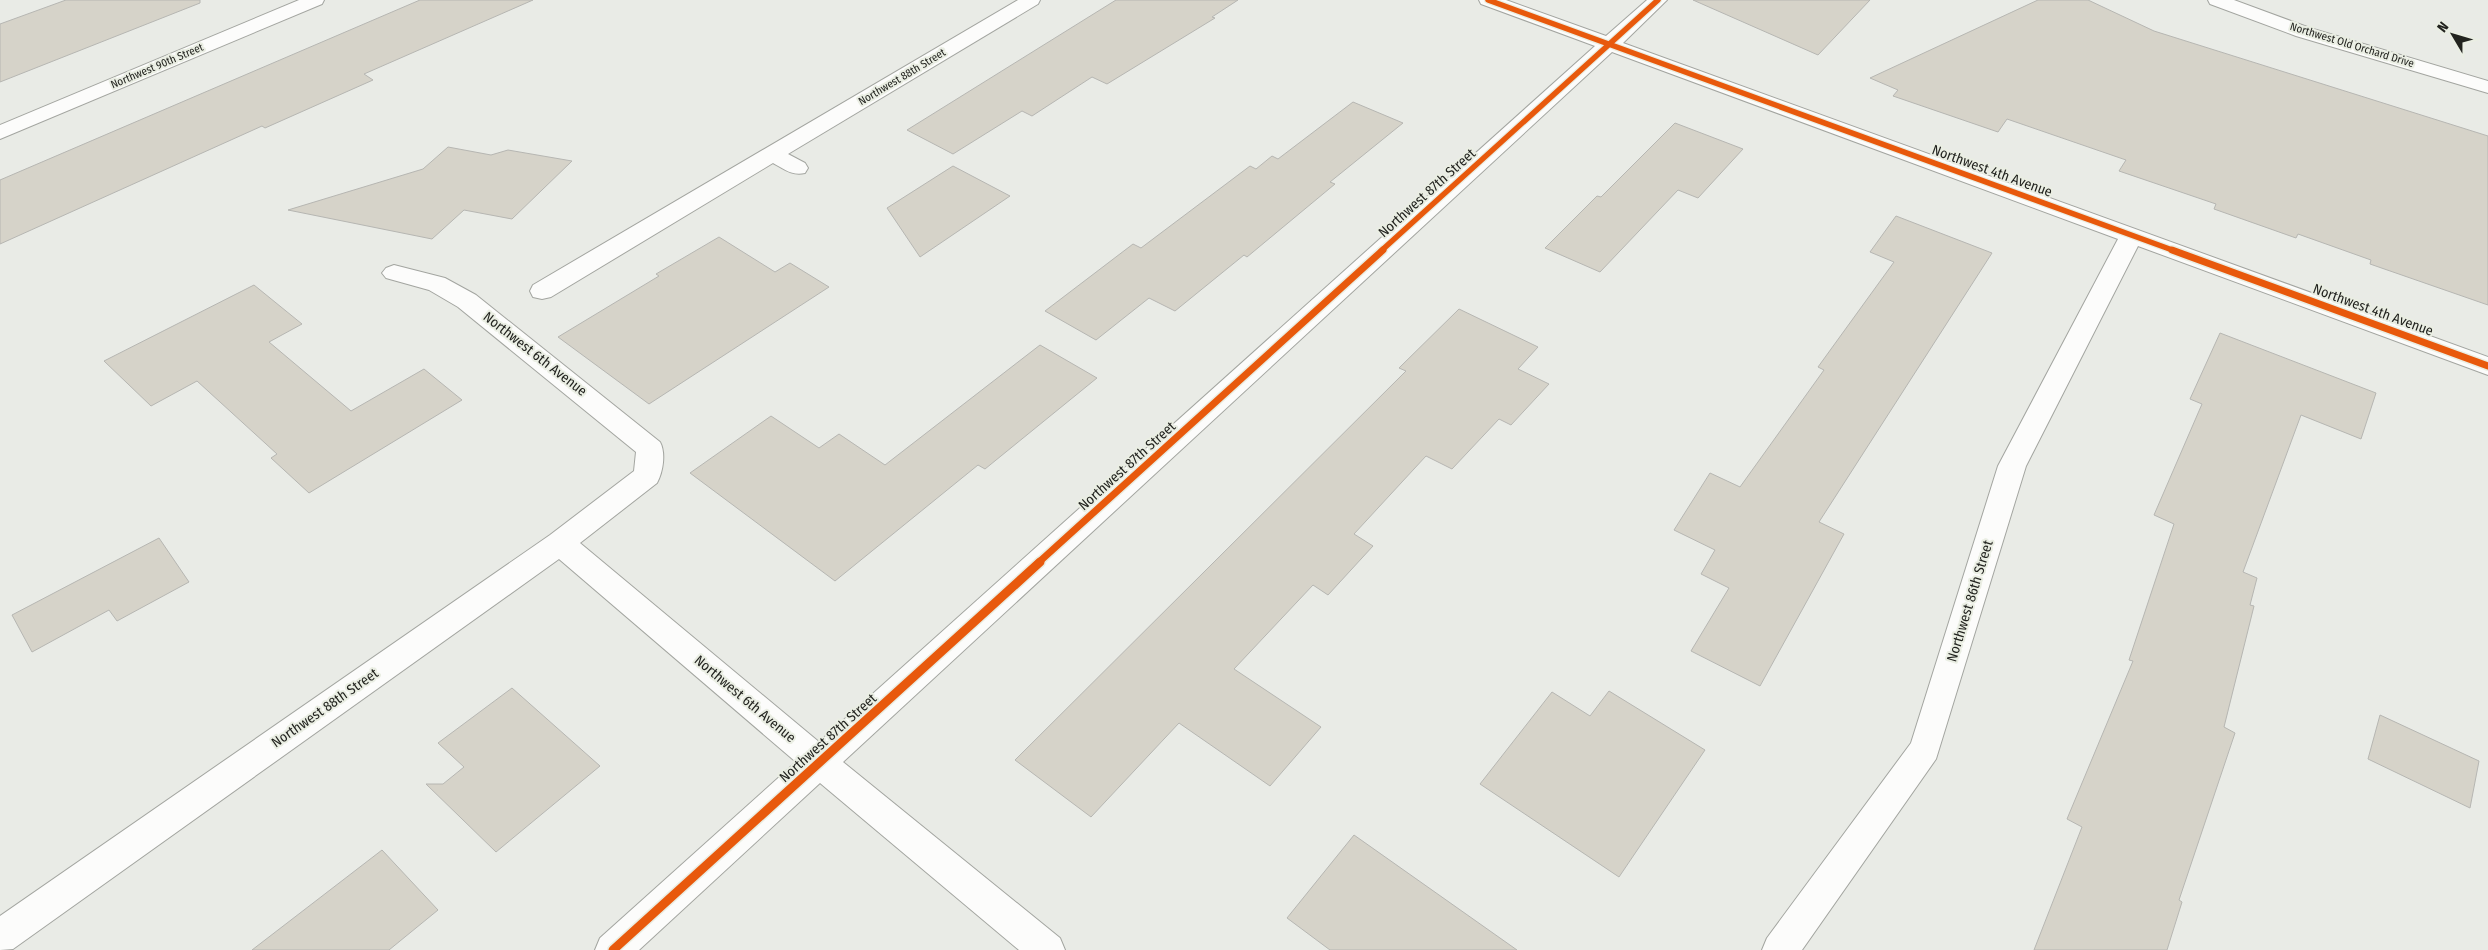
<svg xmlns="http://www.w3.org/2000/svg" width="2488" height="950" font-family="'Fira Sans Condensed',sans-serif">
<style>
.building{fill:#d6d3c9;stroke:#b6b6b2}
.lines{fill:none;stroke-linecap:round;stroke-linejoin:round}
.minor-casing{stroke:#a3a5a0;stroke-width:2}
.minor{fill:#fcfcfb;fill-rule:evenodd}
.cycleway-far2-casing{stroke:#eaeee3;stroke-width:8}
.cycleway-far1-casing{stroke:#eaeee3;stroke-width:10}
.cycleway-casing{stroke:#eaeee3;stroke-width:12}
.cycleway-far2{stroke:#e8590c;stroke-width:5.5}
.cycleway-far1{stroke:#e8590c;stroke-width:7}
.cycleway{stroke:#e8590c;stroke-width:9}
.labels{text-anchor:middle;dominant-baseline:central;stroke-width:4;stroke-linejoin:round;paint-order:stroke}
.far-street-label{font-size:11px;fill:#22231f;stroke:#eaeee3}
.street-label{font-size:14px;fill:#22231f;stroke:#eaeee3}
</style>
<rect width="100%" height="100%" fill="#e9ebe6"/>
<!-- building -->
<g class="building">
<path d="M 66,0 L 200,0 L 200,3 L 0,82 L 0,24 Z"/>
<path d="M 420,0 L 533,0 L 364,74 L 373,80 L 265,128 L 262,126 L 0,244 L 0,180 Z"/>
<path d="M 1116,0 L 1238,0 L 1212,17 L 1215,18 L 1107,84 L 1092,77 L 1032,116 L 1022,111 L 953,154 L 907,130 Z"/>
<path d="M 1693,0 L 1870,0 L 1818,55 Z"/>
<path d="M 2038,0 L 2088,0 L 2154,31 L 2488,136 L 2488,305 L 2370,264 L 2371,260 L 2298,234 L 2296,238 L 2214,209 L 2216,204 L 2119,171 L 2126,160 L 2007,119 L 1998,132 L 1893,96 L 1898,90 L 1870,78 Z"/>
<path d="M 1353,102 L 1403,123 L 1330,182 L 1335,184 L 1247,257 L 1244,255 L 1175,311 L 1149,298 L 1096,340 L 1045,311 L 1133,244 L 1141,248 L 1250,166 L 1256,169 L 1272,156 L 1278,159 Z"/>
<path d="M 1675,123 L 1743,149 L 1698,198 L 1678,190 L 1600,272 L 1545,248 L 1597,196 L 1601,197 Z"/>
<path d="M 448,147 L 491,155 L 508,150 L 572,161 L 512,219 L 464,210 L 432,239 L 288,210 L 423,169 Z"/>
<path d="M 953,166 L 1010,196 L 920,257 L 887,208 Z"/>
<path d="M 1896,216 L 1992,253 L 1819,522 L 1844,534 L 1760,686 L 1691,651 L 1729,588 L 1701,574 L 1715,550 L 1674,530 L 1710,473 L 1740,487 L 1824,370 L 1818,367 L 1894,262 L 1870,252 Z"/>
<path d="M 719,237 L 775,272 L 790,263 L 829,287 L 649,404 L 558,337 L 659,276 L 656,274 Z"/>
<path d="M 254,285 L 302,324 L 269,342 L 351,411 L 424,369 L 462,400 L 309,493 L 271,458 L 277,454 L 197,381 L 151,406 L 104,361 Z"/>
<path d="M 1459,309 L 1538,347 L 1518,369 L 1549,384 L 1511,425 L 1499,419 L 1452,469 L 1426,456 L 1354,534 L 1373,546 L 1328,595 L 1313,585 L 1234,669 L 1321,727 L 1270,786 L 1179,723 L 1091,817 L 1015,760 L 1406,371 L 1399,368 Z"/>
<path d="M 2220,333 L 2376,393 L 2361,439 L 2301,415 L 2243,572 L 2257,578 L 2250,605 L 2254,606 L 2224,727 L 2235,733 L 2179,900 L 2182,902 L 2167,950 L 2034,950 L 2082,827 L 2067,819 L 2133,661 L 2129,660 L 2174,524 L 2154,515 L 2202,404 L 2190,399 Z"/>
<path d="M 1040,345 L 1097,378 L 985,469 L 978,465 L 835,581 L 690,473 L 771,416 L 819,448 L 839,434 L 885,465 Z"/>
<path d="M 159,538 L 189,582 L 117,621 L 109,610 L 32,652 L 12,615 Z"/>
<path d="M 512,688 L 600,766 L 496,852 L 426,784 L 443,784 L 464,767 L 438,743 Z"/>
<path d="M 1609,691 L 1705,750 L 1619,877 L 1480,784 L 1552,692 L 1590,716 Z"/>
<path d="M 2380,715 L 2479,761 L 2470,808 L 2368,759 Z"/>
<path d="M 1354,835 L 1517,950 L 1330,950 L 1287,918 Z"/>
<path d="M 382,850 L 438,910 L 389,950 L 252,950 Z"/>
</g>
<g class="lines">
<!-- minor casing -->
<g class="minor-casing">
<g id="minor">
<path d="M 299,0 L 324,0 L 322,4 L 0,139 L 0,125 Z"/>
<path d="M 1018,0 L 1040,0 L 1038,4 L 788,154 L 805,163 L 808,168 L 805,173 C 792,176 784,169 773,163 L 551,297 L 542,299 L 533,297 L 530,291 L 533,285 Z"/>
<path d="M 1479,0 L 1506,0 L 1606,36 L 1647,0 L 1667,0 L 1623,43 L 2488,357 L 2488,375 L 2138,246 L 2026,466 L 1936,759 L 1802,950 L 1762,950 L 1767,938 L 1911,743 L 1998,466 L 2118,239 L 1612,52 L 843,762 L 1060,938 L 1065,950 L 1019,950 L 820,783 L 639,950 L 595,950 L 600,938 L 796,762 L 559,559 L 13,949 L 0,950 L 0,916 L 550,535 L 634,471 L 636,452 L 458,307 L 429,290 L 386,278 L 382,273 L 386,268 L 394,265 L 445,278 L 476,295 L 660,442 C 666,453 663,472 657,483 L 580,543 L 819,742 L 1595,46 L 1481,4 Z"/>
<path d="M 2208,0 L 2234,0 L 2310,28 L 2488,81 L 2488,93 L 2296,36 L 2210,4 Z"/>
</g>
</g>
<!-- minor -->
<use href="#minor" class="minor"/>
<!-- cycleway-far2 casing -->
<g class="cycleway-far2-casing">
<g id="cycleway-far2">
<path d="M 1488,0 L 2175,251"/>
<path d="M 1381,251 L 1658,0"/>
</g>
</g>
<!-- cycleway-far1 casing -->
<g class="cycleway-far1-casing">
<g id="cycleway-far1">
<path d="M 2172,250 L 2488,366"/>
<path d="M 1038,563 L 1383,250"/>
</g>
</g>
<!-- cycleway casing -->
<g class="cycleway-casing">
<path id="cycleway" d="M 613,950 L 1040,562"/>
</g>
<!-- cycleway-far2 -->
<use href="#cycleway-far2" class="cycleway-far2"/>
<!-- cycleway-far1 -->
<use href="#cycleway-far1" class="cycleway-far1"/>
<!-- cycleway -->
<use href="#cycleway" class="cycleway"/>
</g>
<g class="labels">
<!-- far-street labels -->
<g class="far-street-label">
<text transform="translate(2352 45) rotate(17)">Northwest Old Orchard Drive</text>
<text transform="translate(157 66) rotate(-23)">Northwest 90th Street</text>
<text transform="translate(902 77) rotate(-31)">Northwest 88th Street</text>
</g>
<!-- street labels -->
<g class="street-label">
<text transform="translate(1992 171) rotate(20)">Northwest 4th Avenue</text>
<text transform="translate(1427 193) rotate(-42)">Northwest 87th Street</text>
<text transform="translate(2373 310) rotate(20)">Northwest 4th Avenue</text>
<text transform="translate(535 354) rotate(38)">Northwest 6th Avenue</text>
<text transform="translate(1127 466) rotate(-42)">Northwest 87th Street</text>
<text transform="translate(1970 601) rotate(-73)">Northwest 86th Street</text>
<text transform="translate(745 699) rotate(40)">Northwest 6th Avenue</text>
<text transform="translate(325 708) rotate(-35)">Northwest 88th Street</text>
<text transform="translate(828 738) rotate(-42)">Northwest 87th Street</text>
</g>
</g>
<!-- north arrow -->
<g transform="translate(2453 35) rotate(308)" stroke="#eaeee3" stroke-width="4" paint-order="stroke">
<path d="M0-4L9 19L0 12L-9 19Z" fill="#22231f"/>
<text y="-8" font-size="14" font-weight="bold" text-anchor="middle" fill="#22231f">N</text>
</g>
</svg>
